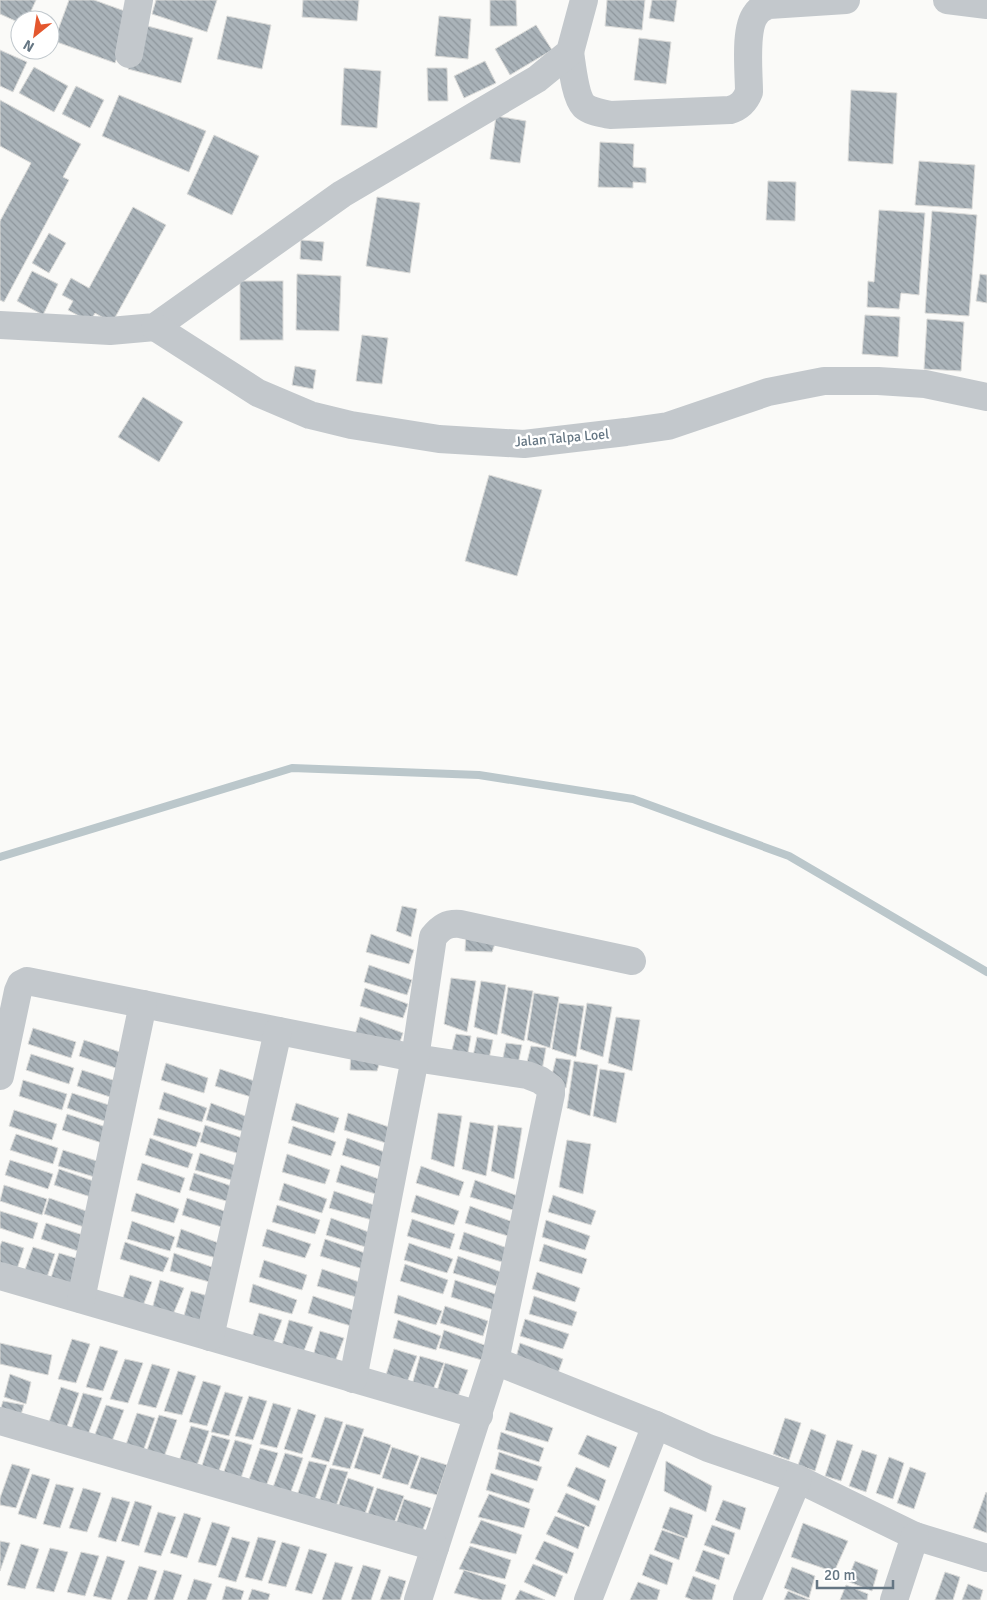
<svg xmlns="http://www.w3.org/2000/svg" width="987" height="1600" font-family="Signika,sans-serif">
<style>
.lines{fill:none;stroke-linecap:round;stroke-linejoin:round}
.stream{stroke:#bbc7cb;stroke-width:8}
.building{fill:url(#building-back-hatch);stroke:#dcdcda}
.street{stroke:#c3c8cc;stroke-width:28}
.labels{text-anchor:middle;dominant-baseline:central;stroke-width:5;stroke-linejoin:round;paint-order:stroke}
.street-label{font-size:14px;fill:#657683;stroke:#fff}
</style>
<defs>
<pattern id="building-back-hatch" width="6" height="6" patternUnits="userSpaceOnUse" patternTransform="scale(1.25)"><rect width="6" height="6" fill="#aab3b9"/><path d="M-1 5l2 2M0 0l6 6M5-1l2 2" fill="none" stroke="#8e969c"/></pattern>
</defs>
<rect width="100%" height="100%" fill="#fafaf8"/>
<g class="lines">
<!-- stream -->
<path class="stream" d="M 0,857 L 292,768 L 479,775 L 633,799 L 789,856 L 987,972"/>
</g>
<!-- building -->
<g class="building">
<path d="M 0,0 L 36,0 L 27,20 L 20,20 L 20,23 L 0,14 Z"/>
<path d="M 69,0 L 94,0 L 133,14 L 115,63 L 54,41 Z"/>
<path d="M 156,0 L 217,0 L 207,32 L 152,14 Z"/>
<path d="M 303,0 L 359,0 L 357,21 L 302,17 Z"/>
<path d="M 490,0 L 516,0 L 517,26 L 490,26 Z"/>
<path d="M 607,0 L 645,0 L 642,30 L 605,26 Z"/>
<path d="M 652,0 L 677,0 L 674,22 L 649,18 Z"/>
<path d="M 227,16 L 271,25 L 262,69 L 217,59 Z"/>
<path d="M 439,16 L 471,19 L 468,59 L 435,56 Z"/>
<path d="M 140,24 L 193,38 L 181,83 L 128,69 Z"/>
<path d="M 536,25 L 552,50 L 510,75 L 495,49 Z"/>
<path d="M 639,38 L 671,42 L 666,84 L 634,80 Z"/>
<path d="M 0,50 L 27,62 L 13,92 L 0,86 Z"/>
<path d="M 485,61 L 496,83 L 464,98 L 454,76 Z"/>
<path d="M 34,67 L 68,86 L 54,112 L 19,93 Z"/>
<path d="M 344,68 L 381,71 L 377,128 L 341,125 Z"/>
<path d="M 427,68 L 447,68 L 448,101 L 428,101 Z"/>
<path d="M 76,86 L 104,100 L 90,128 L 62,114 Z"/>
<path d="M 851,90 L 897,93 L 893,164 L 848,161 Z"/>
<path d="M 119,95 L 206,131 L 189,172 L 102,136 Z"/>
<path d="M 0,100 L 81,144 L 63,177 L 69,180 L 4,302 L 0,300 L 0,221 L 31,163 L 0,146 Z"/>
<path d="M 496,116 L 526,121 L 520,163 L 490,159 Z"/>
<path d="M 214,135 L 259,156 L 232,215 L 187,194 Z"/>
<path d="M 600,142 L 634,144 L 633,167 L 646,168 L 646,183 L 633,182 L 633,188 L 598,187 Z"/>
<path d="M 919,161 L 975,165 L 972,209 L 915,205 Z"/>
<path d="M 768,181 L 796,182 L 795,221 L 766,220 Z"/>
<path d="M 377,197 L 420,203 L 410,273 L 366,266 Z"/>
<path d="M 133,207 L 166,225 L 112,323 L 95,313 L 90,322 L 68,310 L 73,301 L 62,295 L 71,278 L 89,288 Z"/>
<path d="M 879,210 L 925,213 L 919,295 L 901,293 L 899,309 L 867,307 L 868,281 L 874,282 Z"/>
<path d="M 932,211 L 977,215 L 969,316 L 925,313 Z"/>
<path d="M 49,233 L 66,243 L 49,273 L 32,263 Z"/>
<path d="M 301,240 L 324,242 L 322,261 L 300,259 Z"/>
<path d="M 32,271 L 58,284 L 43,315 L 17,301 Z"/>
<path d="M 297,274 L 341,276 L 339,331 L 296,330 Z"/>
<path d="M 980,274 L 987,275 L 987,303 L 976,301 Z"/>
<rect x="240" y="281" width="43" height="59"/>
<path d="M 865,315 L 900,317 L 898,357 L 862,354 Z"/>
<path d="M 927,319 L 964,322 L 961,371 L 924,369 Z"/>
<path d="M 362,335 L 388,338 L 382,384 L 356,381 Z"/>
<path d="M 295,366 L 316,370 L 313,389 L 292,385 Z"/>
<path d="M 143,397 L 183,422 L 159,462 L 118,437 Z"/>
<path d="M 489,475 L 542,490 L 517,576 L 465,561 Z"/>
<path d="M 402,906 L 417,909 L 411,937 L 396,931 Z"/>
<path d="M 466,930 L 498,936 L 492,952 L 465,951 Z"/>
<path d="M 371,934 L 414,950 L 409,964 L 366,952 Z"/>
<path d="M 369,965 L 412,980 L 407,995 L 364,982 Z"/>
<path d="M 451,978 L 476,981 L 467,1032 L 444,1024 Z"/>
<path d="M 481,981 L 506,985 L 497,1035 L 474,1027 Z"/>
<path d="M 508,987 L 533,991 L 524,1041 L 501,1033 Z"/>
<path d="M 365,988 L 408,1004 L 403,1018 L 360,1006 Z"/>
<path d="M 534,993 L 559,997 L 550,1048 L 527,1040 Z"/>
<path d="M 559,1003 L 584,1006 L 576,1057 L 552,1049 Z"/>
<path d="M 587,1003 L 612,1007 L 603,1057 L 580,1049 Z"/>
<path d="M 360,1017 L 403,1033 L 398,1047 L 355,1035 Z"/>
<path d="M 616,1017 L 640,1020 L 632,1071 L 608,1063 Z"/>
<path d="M 33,1028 L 76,1042 L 71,1058 L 28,1044 Z"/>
<path d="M 456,1034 L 471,1036 L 466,1064 L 450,1058 Z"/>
<path d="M 477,1037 L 493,1040 L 487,1068 L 472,1061 Z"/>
<path d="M 84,1040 L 126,1054 L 122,1070 L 79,1056 Z"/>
<path d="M 506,1043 L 522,1045 L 516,1073 L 501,1067 Z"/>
<path d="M 531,1046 L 546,1048 L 541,1076 L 525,1070 Z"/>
<path d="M 351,1049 L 382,1055 L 377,1071 L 350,1070 Z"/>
<path d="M 31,1054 L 74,1068 L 69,1084 L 26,1070 Z"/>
<path d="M 556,1058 L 571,1060 L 566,1088 L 550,1083 Z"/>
<path d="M 574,1061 L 598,1065 L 590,1116 L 567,1108 Z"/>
<path d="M 166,1063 L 208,1078 L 204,1093 L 161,1080 Z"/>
<path d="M 220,1069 L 263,1084 L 258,1099 L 215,1086 Z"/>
<path d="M 600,1069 L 625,1073 L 616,1123 L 593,1116 Z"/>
<path d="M 82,1070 L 125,1084 L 119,1100 L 77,1086 Z"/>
<path d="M 23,1080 L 67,1094 L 62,1110 L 19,1096 Z"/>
<path d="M 164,1092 L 207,1108 L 202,1122 L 159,1109 Z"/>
<path d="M 72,1093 L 115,1107 L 110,1123 L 67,1108 Z"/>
<path d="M 211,1103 L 253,1119 L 248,1133 L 206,1120 Z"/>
<path d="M 296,1103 L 339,1118 L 334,1133 L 291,1120 Z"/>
<path d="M 14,1110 L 57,1124 L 52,1140 L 9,1126 Z"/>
<path d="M 348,1113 L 392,1128 L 386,1143 L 344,1130 Z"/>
<path d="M 438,1113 L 462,1116 L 454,1167 L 431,1159 Z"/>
<path d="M 67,1114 L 109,1128 L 105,1144 L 62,1130 Z"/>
<path d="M 158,1118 L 201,1133 L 196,1147 L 153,1135 Z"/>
<path d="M 470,1122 L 494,1126 L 486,1176 L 462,1169 Z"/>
<path d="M 205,1125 L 248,1140 L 243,1155 L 200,1142 Z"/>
<path d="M 498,1125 L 522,1128 L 514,1179 L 491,1171 Z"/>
<path d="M 293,1126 L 336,1142 L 331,1156 L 288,1143 Z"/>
<path d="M 16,1134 L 58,1148 L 53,1164 L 10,1150 Z"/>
<path d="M 150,1138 L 193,1154 L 188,1168 L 145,1155 Z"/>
<path d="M 347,1138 L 390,1154 L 385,1168 L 342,1155 Z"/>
<path d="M 567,1140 L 591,1144 L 583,1194 L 559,1187 Z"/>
<path d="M 63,1150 L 106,1164 L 101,1179 L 58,1166 Z"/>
<path d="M 200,1153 L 243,1168 L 238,1182 L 195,1170 Z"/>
<path d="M 287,1154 L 330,1170 L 325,1184 L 282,1172 Z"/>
<path d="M 10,1160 L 53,1174 L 48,1189 L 5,1175 Z"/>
<path d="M 142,1163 L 185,1178 L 180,1193 L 137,1180 Z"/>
<path d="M 341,1165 L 384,1181 L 379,1195 L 336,1182 Z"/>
<path d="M 421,1166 L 464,1182 L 459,1196 L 416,1183 Z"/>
<path d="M 59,1169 L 102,1184 L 97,1199 L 54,1185 Z"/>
<path d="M 194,1173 L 237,1188 L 233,1203 L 189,1190 Z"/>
<path d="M 475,1180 L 518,1196 L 513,1210 L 470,1197 Z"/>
<path d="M 284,1183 L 327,1199 L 322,1213 L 279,1200 Z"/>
<path d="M 4,1185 L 47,1199 L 42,1215 L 0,1201 Z"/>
<path d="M 334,1191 L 377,1206 L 372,1220 L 329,1208 Z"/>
<path d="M 136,1193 L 179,1209 L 174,1223 L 131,1211 Z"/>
<path d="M 416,1195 L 459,1211 L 454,1225 L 411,1212 Z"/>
<path d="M 553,1195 L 596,1211 L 591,1225 L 548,1212 Z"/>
<path d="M 49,1198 L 92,1213 L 87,1228 L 44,1214 Z"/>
<path d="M 187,1198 L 230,1213 L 225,1228 L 182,1215 Z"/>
<path d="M 277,1205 L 320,1220 L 315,1234 L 272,1222 Z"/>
<path d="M 470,1206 L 513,1222 L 508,1236 L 465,1223 Z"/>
<path d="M 0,1211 L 38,1223 L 33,1239 L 0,1228 Z"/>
<path d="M 331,1218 L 374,1234 L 369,1248 L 326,1235 Z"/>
<path d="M 412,1219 L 455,1234 L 450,1249 L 407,1236 Z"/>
<path d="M 546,1220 L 590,1236 L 585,1250 L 542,1237 Z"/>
<path d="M 132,1221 L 175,1237 L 170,1251 L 127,1239 Z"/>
<path d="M 46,1223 L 89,1237 L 84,1253 L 41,1239 Z"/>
<path d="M 181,1229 L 224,1245 L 220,1259 L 176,1247 Z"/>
<path d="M 267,1229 L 311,1244 L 305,1258 L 262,1246 Z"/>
<path d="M 464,1232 L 507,1248 L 502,1262 L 459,1249 Z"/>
<path d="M 325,1239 L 368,1254 L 363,1269 L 320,1256 Z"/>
<path d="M 2,1241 L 24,1248 L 14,1278 L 0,1273 L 0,1246 Z"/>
<path d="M 125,1242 L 169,1258 L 163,1272 L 120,1259 Z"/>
<path d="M 409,1243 L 453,1259 L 447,1273 L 404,1260 Z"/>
<path d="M 544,1244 L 587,1259 L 582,1274 L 539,1261 Z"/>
<path d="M 33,1247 L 55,1254 L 45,1283 L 23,1275 Z"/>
<path d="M 59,1253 L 82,1260 L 71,1289 L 50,1281 Z"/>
<path d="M 174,1253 L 217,1269 L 213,1283 L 170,1271 Z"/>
<path d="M 458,1256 L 501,1272 L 496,1286 L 453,1273 Z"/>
<path d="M 264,1260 L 307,1275 L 302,1290 L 259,1277 Z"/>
<path d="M 405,1264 L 448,1280 L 443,1294 L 400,1281 Z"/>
<path d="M 322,1269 L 365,1284 L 360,1298 L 317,1286 Z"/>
<path d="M 537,1272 L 580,1288 L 575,1302 L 532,1289 Z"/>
<path d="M 130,1275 L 152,1282 L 141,1311 L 121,1304 Z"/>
<path d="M 160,1280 L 184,1288 L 172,1317 L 152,1309 Z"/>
<path d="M 455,1280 L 498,1295 L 494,1310 L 451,1297 Z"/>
<path d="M 253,1284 L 297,1300 L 292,1314 L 249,1302 Z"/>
<path d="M 191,1291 L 215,1298 L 204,1327 L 183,1319 Z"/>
<path d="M 398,1295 L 442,1311 L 436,1325 L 394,1313 Z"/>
<path d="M 313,1296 L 356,1311 L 351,1326 L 308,1313 Z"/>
<path d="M 534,1296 L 577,1312 L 572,1326 L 529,1314 Z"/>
<path d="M 445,1306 L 488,1321 L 483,1336 L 440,1323 Z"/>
<path d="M 259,1313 L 282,1320 L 271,1348 L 251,1341 Z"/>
<path d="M 525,1319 L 569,1334 L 563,1349 L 520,1336 Z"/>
<path d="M 289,1320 L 313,1327 L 302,1356 L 281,1349 Z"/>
<path d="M 398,1320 L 441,1336 L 436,1350 L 393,1338 Z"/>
<path d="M 444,1330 L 487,1346 L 482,1360 L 439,1348 Z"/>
<path d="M 320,1331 L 344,1338 L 333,1367 L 312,1360 Z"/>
<path d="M 72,1339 L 90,1344 L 76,1383 L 58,1379 Z"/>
<path d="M 0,1343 L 52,1355 L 48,1375 L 0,1364 Z"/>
<path d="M 520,1343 L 563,1359 L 558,1373 L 515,1361 Z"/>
<path d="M 100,1346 L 118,1351 L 103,1391 L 86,1387 Z"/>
<path d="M 394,1349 L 417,1356 L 406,1385 L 385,1378 Z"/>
<path d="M 420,1356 L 444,1363 L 432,1392 L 412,1385 Z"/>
<path d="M 125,1359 L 143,1363 L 128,1403 L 110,1399 Z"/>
<path d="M 445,1363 L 468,1370 L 457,1399 L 437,1391 Z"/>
<path d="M 152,1364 L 170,1369 L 156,1408 L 138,1404 Z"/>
<path d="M 178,1371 L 196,1376 L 182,1415 L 164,1411 Z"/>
<path d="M 10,1374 L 31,1382 L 26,1404 L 4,1397 Z"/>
<path d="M 203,1381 L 221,1386 L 207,1426 L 189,1422 Z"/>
<path d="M 61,1387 L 79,1393 L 65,1432 L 47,1428 Z"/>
<path d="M 225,1392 L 243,1397 L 229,1436 L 211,1432 Z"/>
<path d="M 83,1393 L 102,1398 L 87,1437 L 70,1433 Z"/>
<path d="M 249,1396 L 267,1401 L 253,1440 L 235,1436 Z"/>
<path d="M 3,1401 L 24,1405 L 19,1421 L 0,1411 Z"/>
<path d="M 273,1403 L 291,1408 L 277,1448 L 260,1444 Z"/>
<path d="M 106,1405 L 124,1410 L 109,1449 L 91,1445 Z"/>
<path d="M 298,1409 L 316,1415 L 302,1454 L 284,1449 Z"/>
<path d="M 510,1412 L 553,1428 L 548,1442 L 505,1430 Z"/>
<path d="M 137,1413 L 155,1418 L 141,1457 L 123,1453 Z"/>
<path d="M 159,1415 L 177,1420 L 163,1460 L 145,1456 Z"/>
<path d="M 325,1417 L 343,1422 L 329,1462 L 311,1457 Z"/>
<path d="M 785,1418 L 801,1423 L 789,1460 L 773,1454 Z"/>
<path d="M 346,1424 L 364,1429 L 350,1469 L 332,1465 Z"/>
<path d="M 191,1426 L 209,1431 L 195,1471 L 177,1467 Z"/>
<path d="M 811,1429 L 826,1435 L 815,1471 L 798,1465 Z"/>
<path d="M 501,1432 L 544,1448 L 539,1462 L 497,1449 Z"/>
<path d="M 212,1435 L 230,1440 L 216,1479 L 199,1475 Z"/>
<path d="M 587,1435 L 617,1447 L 609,1468 L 578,1454 Z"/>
<path d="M 364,1436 L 391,1445 L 380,1475 L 354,1468 Z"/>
<path d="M 235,1440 L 252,1445 L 239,1484 L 221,1480 Z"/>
<path d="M 837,1440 L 853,1445 L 841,1481 L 825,1476 Z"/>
<path d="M 392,1447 L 419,1456 L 408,1485 L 382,1478 Z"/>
<path d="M 260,1448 L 278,1453 L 264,1492 L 246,1488 Z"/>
<path d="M 862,1450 L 877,1455 L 866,1492 L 849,1486 Z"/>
<path d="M 499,1452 L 542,1467 L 537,1481 L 495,1469 Z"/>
<path d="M 285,1453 L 303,1458 L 289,1497 L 271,1493 Z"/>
<path d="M 421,1457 L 447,1465 L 437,1495 L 410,1488 Z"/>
<path d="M 889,1457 L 904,1463 L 893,1499 L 876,1493 Z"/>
<path d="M 309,1461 L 327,1465 L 313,1505 L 295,1501 Z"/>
<path d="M 666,1461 L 712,1486 L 706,1512 L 664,1491 Z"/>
<path d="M 12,1464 L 30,1469 L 16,1508 L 0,1505 L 0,1498 Z"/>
<path d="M 576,1467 L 606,1480 L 599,1501 L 567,1486 Z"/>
<path d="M 910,1467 L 926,1473 L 914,1509 L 897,1503 Z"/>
<path d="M 330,1468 L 348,1472 L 334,1512 L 317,1508 Z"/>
<path d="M 491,1473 L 534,1489 L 529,1503 L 486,1490 Z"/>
<path d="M 32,1474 L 50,1479 L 36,1519 L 18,1514 Z"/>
<path d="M 348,1478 L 374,1487 L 364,1517 L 337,1510 Z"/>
<path d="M 56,1484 L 74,1488 L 60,1528 L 43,1524 Z"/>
<path d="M 83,1488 L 101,1493 L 87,1532 L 69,1528 Z"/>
<path d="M 377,1488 L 404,1496 L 393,1526 L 366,1519 Z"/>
<path d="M 986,1492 L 987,1493 L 987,1533 L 973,1528 Z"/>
<path d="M 566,1493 L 596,1506 L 589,1527 L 557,1512 Z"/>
<path d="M 489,1494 L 530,1509 L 524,1528 L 478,1517 Z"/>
<path d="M 112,1497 L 130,1502 L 116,1542 L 98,1537 Z"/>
<path d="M 404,1499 L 431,1508 L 420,1537 L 394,1530 Z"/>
<path d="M 723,1500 L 746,1508 L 740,1530 L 715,1520 Z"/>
<path d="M 135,1501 L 152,1506 L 139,1546 L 121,1541 Z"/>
<path d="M 670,1507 L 693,1515 L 687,1538 L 662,1528 Z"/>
<path d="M 158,1512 L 176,1517 L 161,1556 L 144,1552 Z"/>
<path d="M 184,1513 L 201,1518 L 187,1558 L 170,1553 Z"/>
<path d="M 555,1516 L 585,1527 L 578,1549 L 546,1534 Z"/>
<path d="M 481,1520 L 522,1535 L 516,1554 L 470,1543 Z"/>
<path d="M 212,1522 L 230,1527 L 216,1566 L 198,1562 Z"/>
<path d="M 803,1523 L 848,1541 L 834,1572 L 791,1557 Z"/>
<path d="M 712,1525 L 735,1533 L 729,1555 L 704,1545 Z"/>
<path d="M 662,1530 L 685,1538 L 679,1560 L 654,1550 Z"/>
<path d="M 232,1537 L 250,1542 L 236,1582 L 218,1577 Z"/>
<path d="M 258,1537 L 276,1541 L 262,1581 L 245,1577 Z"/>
<path d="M 0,1541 L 10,1543 L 0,1571 Z"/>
<path d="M 544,1541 L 574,1553 L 567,1574 L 535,1559 Z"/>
<path d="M 282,1542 L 300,1547 L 286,1587 L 268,1583 Z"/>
<path d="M 21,1544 L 39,1549 L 25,1589 L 7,1585 Z"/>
<path d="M 470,1546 L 511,1560 L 505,1579 L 459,1569 Z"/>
<path d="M 50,1548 L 68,1552 L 54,1592 L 36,1588 Z"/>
<path d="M 309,1549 L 327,1554 L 312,1594 L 295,1590 Z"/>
<path d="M 703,1550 L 725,1558 L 719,1580 L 695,1571 Z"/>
<path d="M 81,1552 L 99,1556 L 85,1596 L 67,1592 Z"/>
<path d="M 650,1554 L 673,1563 L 667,1585 L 642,1575 Z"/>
<path d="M 107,1556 L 125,1561 L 111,1600 L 93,1596 Z"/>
<path d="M 855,1561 L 878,1570 L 872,1591 L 847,1581 Z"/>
<path d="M 335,1562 L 353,1567 L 341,1600 L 322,1600 Z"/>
<path d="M 533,1564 L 563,1576 L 555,1597 L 524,1582 Z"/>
<path d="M 363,1565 L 381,1570 L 371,1600 L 351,1600 Z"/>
<path d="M 139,1566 L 157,1571 L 147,1600 L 127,1600 Z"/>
<path d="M 792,1567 L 815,1576 L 809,1598 L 784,1588 Z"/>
<path d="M 164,1570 L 182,1575 L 173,1600 L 154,1600 Z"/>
<path d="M 464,1570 L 506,1585 L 501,1600 L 482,1600 L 454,1593 Z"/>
<path d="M 945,1572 L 960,1577 L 953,1600 L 935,1600 Z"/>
<path d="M 389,1576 L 406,1581 L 400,1600 L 380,1600 Z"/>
<path d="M 693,1576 L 716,1585 L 712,1600 L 693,1600 L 685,1597 Z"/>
<path d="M 194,1579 L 212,1584 L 206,1600 L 187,1600 Z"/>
<path d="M 638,1582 L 660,1590 L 657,1600 L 630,1600 Z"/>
<path d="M 968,1584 L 983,1590 L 980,1600 L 962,1600 Z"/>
<path d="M 846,1585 L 868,1594 L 867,1600 L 840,1600 Z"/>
<path d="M 226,1586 L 244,1591 L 241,1600 L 222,1600 Z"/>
<path d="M 252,1589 L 270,1594 L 268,1600 L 248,1600 Z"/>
<path d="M 520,1590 L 545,1600 L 515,1600 Z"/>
<path d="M 788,1591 L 810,1600 L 784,1600 Z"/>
</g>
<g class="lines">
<!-- street -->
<g class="street">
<path d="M 947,0 L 987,5"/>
<path d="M 570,52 C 572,65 575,97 584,106 C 591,112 602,113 610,115 L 730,110 C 740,107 745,102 749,92 C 749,72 744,29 756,14 C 759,9 764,7 769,5 L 846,0"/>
<path d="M 129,54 L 139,0"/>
<path d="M 0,325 L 110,331 L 155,327 L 342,194 L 537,79 L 570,52 L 584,0"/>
<path d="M 155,327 L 258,393 L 310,415 L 351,425 L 439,439 L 524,444 L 626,432 L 668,426 L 768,392 L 824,381 L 878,381 L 925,384 L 987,397"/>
<path d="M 0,1076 L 18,991 L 21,984 L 27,981 L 415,1058 L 527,1075 L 540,1080 L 551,1088 L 551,1094 L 495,1361 L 418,1600"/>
<path d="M 0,1276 L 479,1415"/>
<path d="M 81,1299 L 143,1004"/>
<path d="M 210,1337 L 278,1031"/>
<path d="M 495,1361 L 656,1425 L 708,1448 L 798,1479 L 915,1536 L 987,1558"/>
<path d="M 353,1379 L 415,1058 L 433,937 C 441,927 447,923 460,924 L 632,961"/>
<path d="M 0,1421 L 435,1547"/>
<path d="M 588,1600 L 656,1425"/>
<path d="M 747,1600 L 798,1479"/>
<path d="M 894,1600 L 915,1536"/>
</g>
</g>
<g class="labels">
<!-- street labels -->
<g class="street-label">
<text transform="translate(562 438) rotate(-5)">Jalan Talpa Loel</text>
</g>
</g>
<!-- north arrow -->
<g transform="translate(35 35) rotate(210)"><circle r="24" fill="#ffffff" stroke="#c1c8cd"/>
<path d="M0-4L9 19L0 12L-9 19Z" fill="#e4572e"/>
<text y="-8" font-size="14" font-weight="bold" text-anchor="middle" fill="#657683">N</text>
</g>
<!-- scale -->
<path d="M817 1580v8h76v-8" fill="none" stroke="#657683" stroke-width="2.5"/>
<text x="824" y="1580" font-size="15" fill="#657683" stroke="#ffffff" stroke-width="4" paint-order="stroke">20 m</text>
</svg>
